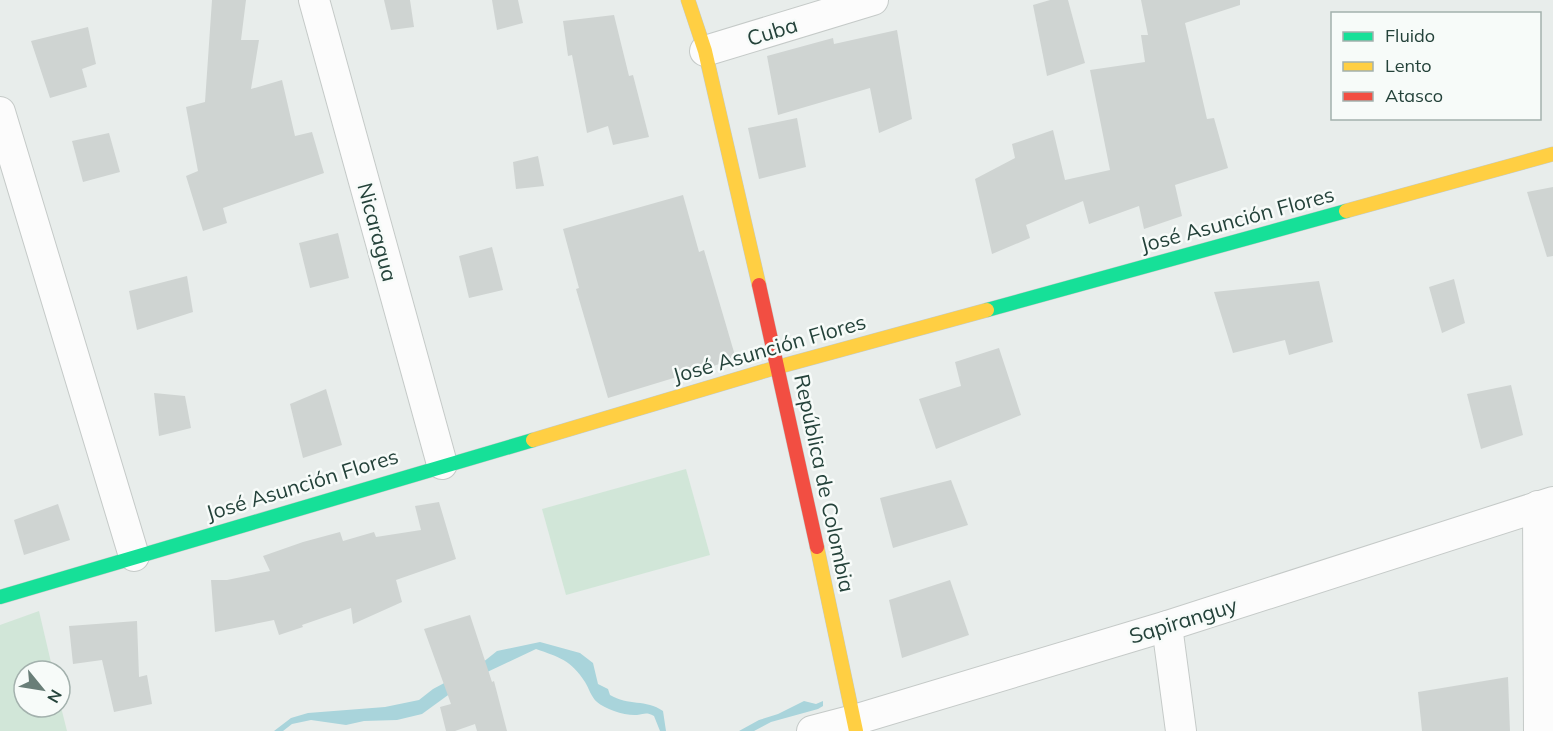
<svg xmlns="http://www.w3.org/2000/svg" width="1553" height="731" font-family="Mulish,sans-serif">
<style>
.green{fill:#d1e6d8}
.water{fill:#a9d4db}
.building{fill:#cfd4d2}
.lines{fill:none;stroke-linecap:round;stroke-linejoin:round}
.street-casing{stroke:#c5cac8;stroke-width:32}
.fast-casing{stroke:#c3cbc8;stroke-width:15}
.slow-casing{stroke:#c3cbc8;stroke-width:15}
.jam-casing{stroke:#c3cbc8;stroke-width:15}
.street{stroke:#fcfcfc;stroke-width:30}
.fast{stroke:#16e098;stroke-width:14}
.slow{stroke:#ffcf43;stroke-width:14}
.jam{stroke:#f24e42;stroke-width:14}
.labels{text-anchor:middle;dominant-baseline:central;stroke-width:5;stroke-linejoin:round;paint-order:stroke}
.street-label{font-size:21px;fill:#24423a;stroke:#f7fbf9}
</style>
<rect width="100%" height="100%" fill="#e8edeb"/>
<!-- green -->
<g class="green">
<path d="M 686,469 L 710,555 L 566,595 L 542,509 Z"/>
<path d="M 39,611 L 53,671 L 24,671 L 24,707 L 60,707 L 60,703 L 67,731 L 0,731 L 0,625 Z"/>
</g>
<!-- water -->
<g class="water">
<path d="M 540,642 L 580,653 L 593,663 L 598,684 L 608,689 L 610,695 C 628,706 646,699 663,711 L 666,731 L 660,731 L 654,716 C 646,712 645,714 637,715 C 625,716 605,709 597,702 C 591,697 589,688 585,682 C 571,660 559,657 536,649 L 466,682 L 422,714 L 397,720 L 364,721 L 346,725 L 311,720 L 292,724 L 283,731 L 274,731 L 291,718 L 308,713 L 385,707 L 419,700 L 433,689 L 482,663 L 497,651 Z"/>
<path d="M 804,701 L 816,704 L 823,701 L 823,706 L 818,709 L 771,722 L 754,731 L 739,731 L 759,720 L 778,714 Z"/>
</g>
<!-- building -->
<g class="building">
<path d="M 212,0 L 246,0 L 241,40 L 259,40 L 251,89 L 282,80 L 295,136 L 312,132 L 324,173 L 223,208 L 227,223 L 203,231 L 186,176 L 198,171 L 186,107 L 205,102 Z"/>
<path d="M 384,0 L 410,0 L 414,27 L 391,30 Z"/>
<path d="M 492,0 L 518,0 L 523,23 L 497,30 Z"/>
<path d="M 1050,0 L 1068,0 L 1085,63 L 1047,76 L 1033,5 Z"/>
<path d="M 1141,0 L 1240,0 L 1240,5 L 1185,23 L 1207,119 L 1214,118 L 1228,168 L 1175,185 L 1182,216 L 1144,229 L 1139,206 L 1089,224 L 1083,201 L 1026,225 L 1030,238 L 992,254 L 975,179 L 1015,158 L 1012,144 L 1053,130 L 1065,180 L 1110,170 L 1090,70 L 1145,62 L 1141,35 L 1148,35 Z"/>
<path d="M 614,15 L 629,76 L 633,75 L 649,137 L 613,145 L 608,126 L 587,133 L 572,55 L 568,56 L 563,21 Z"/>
<path d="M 88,27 L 96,64 L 82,69 L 87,87 L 50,98 L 31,41 Z"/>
<path d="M 897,30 L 912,119 L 879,133 L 870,88 L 778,115 L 767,56 L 833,38 L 834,44 Z"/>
<path d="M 797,118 L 806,167 L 759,179 L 748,128 Z"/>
<path d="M 109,133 L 120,172 L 83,182 L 72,141 Z"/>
<path d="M 538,156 L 544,186 L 516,189 L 513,162 Z"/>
<path d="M 1553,187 L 1553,256 L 1547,257 L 1527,192 Z"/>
<path d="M 683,195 L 699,252 L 704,250 L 736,359 L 608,398 L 576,289 L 579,288 L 563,229 Z"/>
<path d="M 338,233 L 349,278 L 310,288 L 299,243 Z"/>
<path d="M 492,247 L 503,290 L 469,298 L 459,256 Z"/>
<path d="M 187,276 L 193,312 L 137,330 L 129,291 Z"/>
<path d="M 1454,279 L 1465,323 L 1442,333 L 1429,287 Z"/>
<path d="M 1319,281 L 1333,342 L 1289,355 L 1285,340 L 1233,353 L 1214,292 Z"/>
<path d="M 999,348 L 1021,415 L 936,449 L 919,399 L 961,386 L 955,362 Z"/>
<path d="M 1511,385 L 1523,435 L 1481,449 L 1467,394 Z"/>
<path d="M 326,389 L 342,445 L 303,458 L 290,404 Z"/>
<path d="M 154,393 L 185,396 L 191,428 L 159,436 Z"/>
<path d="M 951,480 L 968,525 L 893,548 L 880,498 Z"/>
<path d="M 439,502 L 456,559 L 396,580 L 402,602 L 353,624 L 351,608 L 302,625 L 303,627 L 279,635 L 274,620 L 215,632 L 211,580 L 227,580 L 270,571 L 263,556 L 303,542 L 340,532 L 343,541 L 374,532 L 376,537 L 421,530 L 415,506 Z"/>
<path d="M 58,504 L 70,540 L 24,555 L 14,520 Z"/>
<path d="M 950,580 L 969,635 L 902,658 L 889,600 Z"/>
<path d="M 470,615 L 492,682 L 494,681 L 507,731 L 477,731 L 475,724 L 455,731 L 446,731 L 440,707 L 451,704 L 424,629 Z"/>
<path d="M 137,621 L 139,677 L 147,675 L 152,704 L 114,712 L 102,660 L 73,664 L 69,626 Z"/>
<path d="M 1508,677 L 1510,731 L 1422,731 L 1418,692 Z"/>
</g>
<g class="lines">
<!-- street casing -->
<g class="street-casing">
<g id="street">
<path d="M 314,0 L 442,464"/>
<path d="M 705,51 L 873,0"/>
<path d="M 0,112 L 134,556"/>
<path d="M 1538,506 L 1539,731"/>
<path d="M 1167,626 L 1181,731"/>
<path d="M 812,731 L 854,720 L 1167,626 L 1553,502"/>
</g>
</g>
<!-- fast casing -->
<g class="fast-casing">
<g id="fast">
<path d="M 987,310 L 1346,211"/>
<path d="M 0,597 L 533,440"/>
</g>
</g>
<!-- slow casing -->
<g class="slow-casing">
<g id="slow">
<path d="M 688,0 L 705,51 L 759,285"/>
<path d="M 1346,211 L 1553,154"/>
<path d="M 533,440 L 778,367 L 987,310"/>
<path d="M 817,547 L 856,731"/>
</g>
</g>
<!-- jam casing -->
<g class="jam-casing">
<path id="jam" d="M 759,285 L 817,547"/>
</g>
<!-- street -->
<use href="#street" class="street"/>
<!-- fast -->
<use href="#fast" class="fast"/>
<!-- slow -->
<use href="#slow" class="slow"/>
<!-- jam -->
<use href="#jam" class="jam"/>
</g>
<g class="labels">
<!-- street labels -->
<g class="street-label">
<text transform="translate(772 31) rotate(-17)">Cuba</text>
<text transform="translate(1237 219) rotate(-15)">José Asunción Flores</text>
<text transform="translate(378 232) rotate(75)">Nicaragua</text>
<text transform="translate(769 348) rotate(-16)">José Asunción Flores</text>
<text transform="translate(825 483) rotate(78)">República de Colombia</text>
<text transform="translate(302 484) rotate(-17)">José Asunción Flores</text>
<text transform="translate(1183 620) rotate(-17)">Sapiranguy</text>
</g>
</g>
<!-- legend -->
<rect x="1331" y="12" width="210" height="108" fill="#f7fbf9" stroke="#a3b1ad" stroke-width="1.5"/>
<rect x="1343" y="32" width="30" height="9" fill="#16e098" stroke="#a3b1ad" stroke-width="1.5"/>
<text x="1385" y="42" font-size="18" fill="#24423a">Fluido</text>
<rect x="1343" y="62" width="30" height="9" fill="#ffcf43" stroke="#a3b1ad" stroke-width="1.5"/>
<text x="1385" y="72" font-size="18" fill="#24423a">Lento</text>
<rect x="1343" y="92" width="30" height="9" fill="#f24e42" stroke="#a3b1ad" stroke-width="1.5"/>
<text x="1385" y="102" font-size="18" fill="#24423a">Atasco</text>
<!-- north arrow -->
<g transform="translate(42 689) rotate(120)"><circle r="28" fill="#f7fbf9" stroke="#a3b1ad" stroke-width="1.5"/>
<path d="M0-4.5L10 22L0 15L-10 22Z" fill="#697e78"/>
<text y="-9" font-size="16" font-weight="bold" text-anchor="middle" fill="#24423a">N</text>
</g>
</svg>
